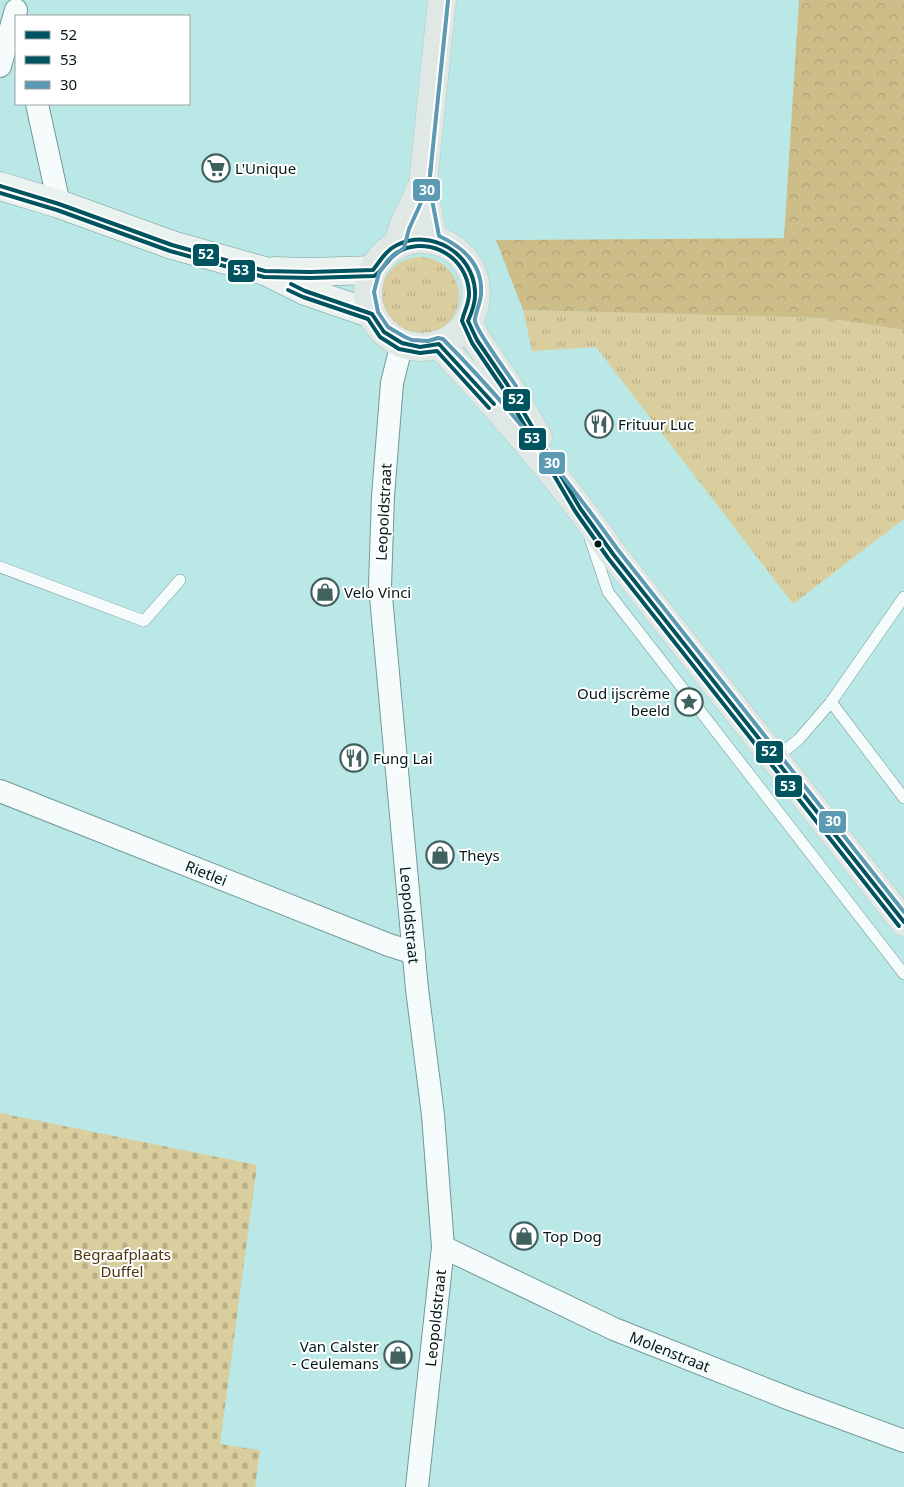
<svg xmlns="http://www.w3.org/2000/svg" width="904" height="1487" font-family="'Noto Sans',sans-serif">
<style>
.grass{fill:url(#grass-tufts)}
.forest{fill:url(#forest-crowns)}
.cemetery{fill:url(#cemetery-stones)}
.lines{fill:none;stroke-linecap:round;stroke-linejoin:round}
.lane-casing{stroke:#729997;stroke-width:12}
.street-casing{stroke:#729997;stroke-width:24}
.secondary-casing{stroke:#729997;stroke-width:29}
.primary-casing{stroke:#b3c9c8;stroke-width:29}
.lane{stroke:#f5fcfb;stroke-width:11}
.street{stroke:#f5fcfb;stroke-width:22}
.secondary{stroke:#eaf2ef;stroke-width:28}
.primary{stroke:#dfe8e4;stroke-width:28}
.bus-1-casing{stroke:#fff;stroke-width:8}
.bus-2-casing{stroke:#fff;stroke-width:8}
.bus-3-casing{stroke:#fff;stroke-width:8}
.bus-1{stroke:#005460;stroke-width:4}
.bus-2{stroke:#005460;stroke-width:4}
.bus-3{stroke:#5c99b2;stroke-width:4}
.bus-dot{fill:#001817;stroke:#fff;stroke-width:2}
.labels{text-anchor:middle;dominant-baseline:central;stroke-width:4;stroke-linejoin:round;paint-order:stroke}
.poi-label{font-size:15px;fill:#001817;stroke:#fff;text-anchor:start}
.street-label{font-size:15px;fill:#001817;stroke:#fff}
.park-label{font-size:15px;fill:#4e330c;stroke:#fff}
.line-badge{stroke:#fff;stroke-width:2}
.badge-label{font-size:14px;text-anchor:middle;font-weight:bold;fill:#fff}
</style>
<defs>
<pattern id="grass-tufts" width="24" height="20" patternUnits="userSpaceOnUse" patternTransform="scale(1.25)"><rect width="24" height="20" fill="#dacd9e"/><path d="M3 7l-1-3M5 7V3M7 7l1-3M15 17l-1-3M17 17v-4M19 17l1-3" fill="none" stroke="#b9af87"/></pattern>
<pattern id="forest-crowns" width="20" height="18" patternUnits="userSpaceOnUse" patternTransform="scale(1.25)"><rect width="20" height="18" fill="#cdbd88"/><path d="M2 6a3 3 0 1 1 6 0M12 15a3 3 0 1 1 6 0" fill="none" stroke="#aea275"/></pattern>
<pattern id="cemetery-stones" width="16" height="16" patternUnits="userSpaceOnUse" patternTransform="scale(1.25)"><rect width="16" height="16" fill="#dacd9e"/><path d="M2 7V4a2 2 0 0 1 4 0v3zM10 15v-3a2 2 0 0 1 4 0v3z" fill="#b9af87"/></pattern>
</defs>
<rect width="100%" height="100%" fill="#bae8e6"/>
<!-- grass -->
<g class="grass">
<circle cx="420" cy="296" r="39"/>
<path d="M 523,310 L 826,318 L 904,330 L 904,519 L 793,604 L 596,347 L 532,351 Z"/>
</g>
<!-- forest -->
<path class="forest" d="M 799,0 L 904,0 L 904,330 L 826,318 L 523,310 L 496,240 L 784,238 Z"/>
<!-- cemetery -->
<path class="cemetery" d="M 0,1113 L 257,1165 L 220,1444 L 260,1450 L 255,1487 L 0,1487 Z"/>
<g class="lines">
<!-- lane casing -->
<g class="lane-casing">
<g id="lane">
<path d="M 590,538 L 608,592 L 904,974"/>
<path d="M 0,567 L 144,621 L 180,580"/>
<path d="M 831,702 L 904,798"/>
<path d="M 775,759 L 799,739 L 831,702 L 904,597"/>
</g>
</g>
<!-- street casing -->
<g class="street-casing">
<g id="street">
<path d="M 0,66 L 16,10"/>
<path d="M 37,104 L 59,204"/>
<path id="s1" d="M 402,343 L 392,383 L 383,496 L 380,586 L 417,989 L 433,1115 L 443,1247 L 417,1487"/>
<path id="s2" d="M 0,791 L 389,945 L 414,953"/>
<path id="s3" d="M 443,1247 L 614,1329 L 790,1399 L 904,1441"/>
</g>
</g>
<!-- secondary casing -->
<g class="secondary-casing">
<g id="secondary">
<path d="M 0,186 L 59,204 L 172,245 L 265,271 L 305,291 L 372,314"/>
<path d="M 274,271 L 310,272 L 373,270"/>
</g>
</g>
<!-- primary casing -->
<g class="primary-casing">
<g id="primary">
<circle cx="422" cy="293" r="54"/>
<path d="M 433,240 L 423,184 L 442,0"/>
<path d="M 398,245 L 403,227 L 423,184"/>
<path d="M 468,321 L 477,340 L 507,384 L 538,437"/>
<path d="M 439,344 C 500,410 562,479 613,554 L 904,922"/>
</g>
</g>
<!-- lane -->
<use href="#lane" class="lane"/>
<!-- street -->
<use href="#street" class="street"/>
<!-- secondary -->
<use href="#secondary" class="secondary"/>
<!-- primary -->
<use href="#primary" class="primary"/>
<!-- bus-1 casing -->
<g class="bus-1-casing">
<g id="bus-1">
<path d="M 0,186 L 59,204 L 172,245 L 265,271 L 310,272 L 373,270 C 380,261 386,250 397,245 C 431,228 473,253 475,291 C 476,302 472,312 468,321 L 477,340 L 507,384 L 580,508 L 613,554 L 904,922"/>
<path d="M 291,284 L 305,291 L 372,314 L 384,332 L 402,343 L 420,347 L 439,344 L 494,404"/>
</g>
</g>
<!-- bus-2 casing -->
<g class="bus-2-casing">
<g id="bus-2">
<path d="M 0,193 L 57,210 L 170,251 L 264,277 L 310,278 L 374,276 C 385,269 389,255 402,250 C 432,237 467,258 469,292 C 470,302 464,311 462,321 L 472,343 L 502,387 L 575,511 L 608,558 L 899,926"/>
<path d="M 288,290 L 303,297 L 368,319 L 380,337 L 399,349 L 420,353 L 437,351 L 489,408"/>
</g>
</g>
<!-- bus-3 casing -->
<g class="bus-3-casing">
<g id="bus-3">
<path d="M 448,1 L 429,185 L 409,229 L 404,248 L 388,260 L 379,273 L 374,292 L 378,312 L 388,327 L 405,337 L 412,340 L 428,341 L 438,338 L 443,339 C 507,404 565,476 618,550 L 904,912"/>
<path d="M 431,166 L 429,184 L 439,236 C 463,247 483,265 481,294 C 481,302 474,316 475,321 C 476,331 509,375 516,386"/>
</g>
</g>
<!-- bus-1 -->
<use href="#bus-1" class="bus-1"/>
<!-- bus-2 -->
<use href="#bus-2" class="bus-2"/>
<!-- bus-3 -->
<use href="#bus-3" class="bus-3"/>
</g>
<!-- icons -->
<defs>
<g id="supermarket-ring" transform="scale(1.4375)"><circle r="9.5" fill="#fff" stroke="#41615f" stroke-width="1.5"/><path d="M-6-5.5h2.5l.6 2H6L4.5 2H-2.5L-4.4-4H-6ZM-1.5 3.2a1.3 1.3 0 1 0 .1 0ZM3 3.2a1.3 1.3 0 1 0 .1 0Z" fill="#41615f"/></g>
<g id="restaurant-ring" transform="scale(1.4375)"><circle r="9.5" fill="#fff" stroke="#41615f" stroke-width="1.5"/><path d="M-5-6h1v4h1v-4h1v4h1v-4h1v5L-1.5 .5V6h-2V.5L-5-1ZM5-6V6H3V1.5H1.5Q1.5-4 5-6Z" fill="#41615f"/></g>
<g id="shop-ring" transform="scale(1.4375)"><circle r="9.5" fill="#fff" stroke="#41615f" stroke-width="1.5"/><path d="M-5-2.5h2.3a2.7 3.5 0 0 1 5.4 0H5L5.5 6h-11ZM-1.5-2.5h3a1.5 2.3 0 0 0-3 0Z" fill="#41615f"/></g>
<g id="sight-ring" transform="scale(1.4375)"><circle r="9.5" fill="#fff" stroke="#41615f" stroke-width="1.5"/><path d="M0-6L1.8-2.2L6-1.7L2.9 1.2L3.7 5.4L0 3.3L-3.7 5.4L-2.9 1.2L-6-1.7L-1.8-2.2Z" fill="#41615f"/></g>
</defs>
<g fill-rule="evenodd">
<use href="#supermarket-ring" x="216" y="168"/>
<use href="#restaurant-ring" x="599" y="424"/>
<use href="#shop-ring" x="325" y="592"/>
<use href="#sight-ring" x="689" y="702"/>
<use href="#restaurant-ring" x="354" y="758"/>
<use href="#shop-ring" x="440" y="855"/>
<use href="#shop-ring" x="524" y="1236"/>
<use href="#shop-ring" x="398" y="1355"/>
</g>
<!-- markers -->
<circle class="bus-dot" cx="598" cy="544" r="4.5"/>
<g class="labels">
<!-- poi labels -->
<g class="poi-label">
<text x="235" y="168">L'Unique</text>
<text x="618" y="424">Frituur Luc</text>
<text x="344" y="592">Velo Vinci</text>
<text x="670" y="693" text-anchor="end">Oud ijscrème<tspan x="670" dy="17">beeld</tspan></text>
<text x="373" y="758">Fung Lai</text>
<text x="459" y="855">Theys</text>
<text x="543" y="1236">Top Dog</text>
<text x="379" y="1346" text-anchor="end">Van Calster<tspan x="379" dy="17">- Ceulemans</tspan></text>
</g>
<!-- street labels -->
<g class="street-label">
<text transform="translate(383 512) rotate(-87)">Leopoldstraat</text>
<text stroke="none"><textPath href="#s2" startOffset="222">Rietlei</textPath></text>
<text stroke="none"><textPath href="#s1" startOffset="575">Leopoldstraat</textPath></text>
<text transform="translate(435 1318) rotate(-84)">Leopoldstraat</text>
<text stroke="none"><textPath href="#s3" startOffset="250">Molenstraat</textPath></text>
</g>
<!-- park labels -->
<g class="park-label">
<text x="122" y="1254">Begraafplaats<tspan x="122" dy="17">Duffel</tspan></text>
</g>
</g>
<g class="line-badge">
<rect x="412" y="178" width="29" height="24" rx="5" fill="#5c99b2"/>
<rect x="192" y="243" width="28" height="24" rx="5" fill="#005460"/>
<rect x="227" y="259" width="29" height="24" rx="5" fill="#005460"/>
<rect x="502" y="388" width="29" height="24" rx="5" fill="#005460"/>
<rect x="518" y="427" width="29" height="24" rx="5" fill="#005460"/>
<rect x="538" y="451" width="28" height="24" rx="5" fill="#5c99b2"/>
<rect x="755" y="740" width="29" height="24" rx="5" fill="#005460"/>
<rect x="774" y="774" width="29" height="24" rx="5" fill="#005460"/>
<rect x="818" y="810" width="29" height="24" rx="5" fill="#5c99b2"/>
</g>
<g class="badge-label">
<text x="427" y="195">30</text>
<text x="206" y="259">52</text>
<text x="241" y="275">53</text>
<text x="516" y="404">52</text>
<text x="532" y="443">53</text>
<text x="552" y="468">30</text>
<text x="769" y="756">52</text>
<text x="788" y="791">53</text>
<text x="833" y="826">30</text>
</g>
<!-- legend -->
<rect x="15" y="15" width="175" height="90" fill="#ffffff" stroke="#99a3a2"/>
<rect x="25" y="31" width="25" height="8" fill="#005460" stroke="#99a3a2"/>
<text x="60" y="40" font-size="15" fill="#001817">52</text>
<rect x="25" y="56" width="25" height="8" fill="#005460" stroke="#99a3a2"/>
<text x="60" y="65" font-size="15" fill="#001817">53</text>
<rect x="25" y="81" width="25" height="8" fill="#5c99b2" stroke="#99a3a2"/>
<text x="60" y="90" font-size="15" fill="#001817">30</text>
</svg>
